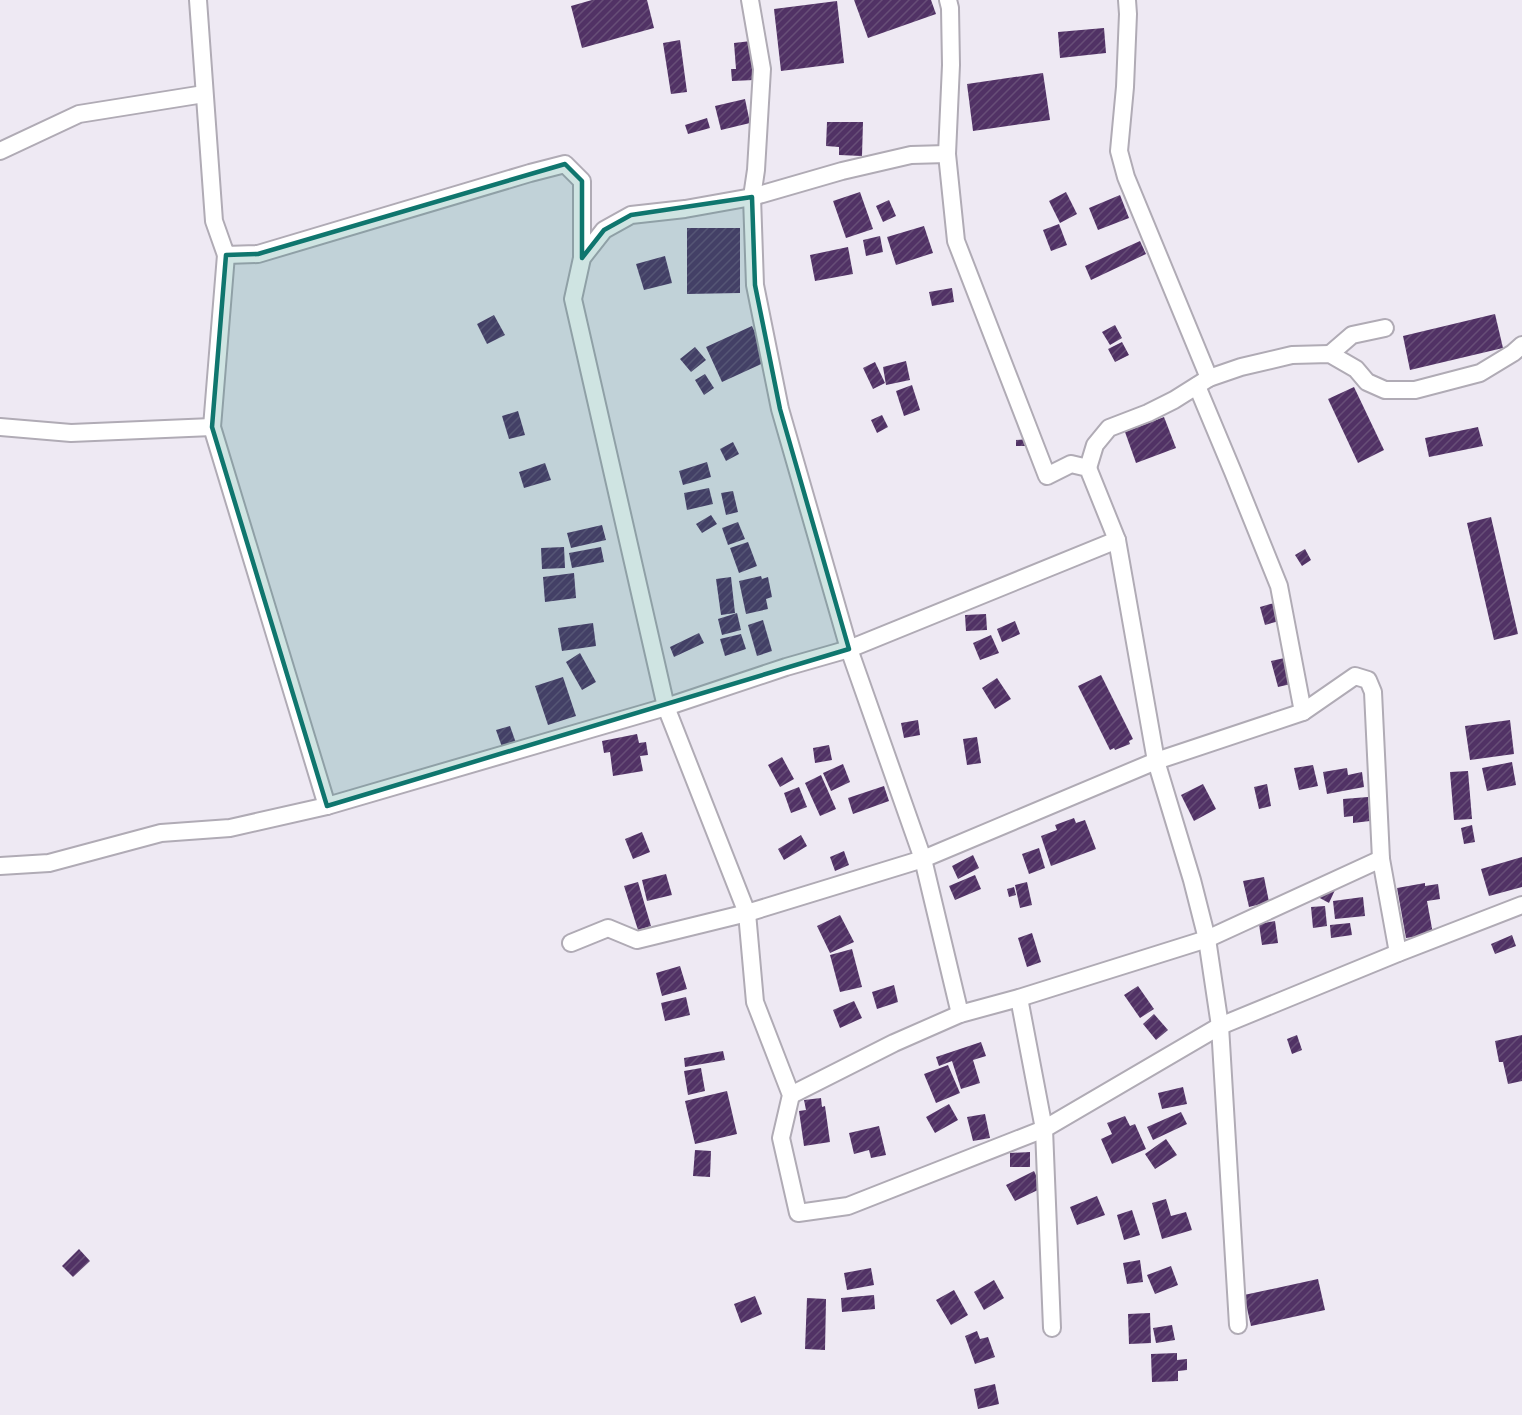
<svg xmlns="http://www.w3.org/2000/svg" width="1522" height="1415" font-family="'Asap Condensed',sans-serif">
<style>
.building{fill:url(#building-hatch)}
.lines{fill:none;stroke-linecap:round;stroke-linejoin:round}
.street-casing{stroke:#b0abb5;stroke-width:20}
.street{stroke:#fff;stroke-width:16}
.marked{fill:#0f766e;fill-opacity:0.2;stroke:#0f766e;stroke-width:4.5;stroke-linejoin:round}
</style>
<defs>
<pattern id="building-hatch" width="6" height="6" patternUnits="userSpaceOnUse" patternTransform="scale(1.5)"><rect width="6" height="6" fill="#513265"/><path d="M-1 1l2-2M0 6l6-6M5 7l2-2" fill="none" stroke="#674e77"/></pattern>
</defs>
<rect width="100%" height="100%" fill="#eee9f3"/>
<!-- building -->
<g class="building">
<path d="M 592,0 L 647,0 L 654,28 L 582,48 L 571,6 Z"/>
<path d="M 854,0 L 931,0 L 936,14 L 868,38 Z"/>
<path d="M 837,1 L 844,63 L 781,71 L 774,9 Z"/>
<path d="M 1104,28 L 1106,53 L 1060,58 L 1058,32 Z"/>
<path d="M 680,40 L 687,92 L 671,94 L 663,43 Z"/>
<path d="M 751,41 L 754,80 L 732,81 L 731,69 L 736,69 L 734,43 Z"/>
<path d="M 1043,73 L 1050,120 L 973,131 L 967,84 Z"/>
<path d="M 745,99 L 750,123 L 721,130 L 715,106 Z"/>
<path d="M 707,118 L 710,128 L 688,134 L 685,125 Z"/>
<path d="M 827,122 L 863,122 L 862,156 L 839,155 L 839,147 L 826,146 Z"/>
<path d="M 860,192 L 873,229 L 846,238 L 833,201 Z"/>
<path d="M 1066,192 L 1077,214 L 1060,223 L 1049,201 Z"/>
<path d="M 1120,195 L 1129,218 L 1098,230 L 1089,208 Z"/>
<path d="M 889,200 L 896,216 L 883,222 L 876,206 Z"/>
<path d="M 1059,224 L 1067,245 L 1051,251 L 1043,230 Z"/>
<path d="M 924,226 L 933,253 L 896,265 L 887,237 Z"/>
<path d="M 687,228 L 740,228 L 740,293 L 687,294 Z"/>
<path d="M 880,236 L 883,252 L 866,256 L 863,240 Z"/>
<path d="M 1140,241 L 1146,254 L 1091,280 L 1085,266 Z"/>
<path d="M 848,247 L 853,274 L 815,281 L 810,255 Z"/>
<path d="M 665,256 L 672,283 L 644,290 L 636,264 Z"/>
<path d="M 952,288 L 954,302 L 932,306 L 929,292 Z"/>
<path d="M 1495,314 L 1503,348 L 1410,370 L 1403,336 Z"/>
<path d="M 494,315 L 505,335 L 487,344 L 477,324 Z"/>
<path d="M 1115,325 L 1122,338 L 1110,345 L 1102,332 Z"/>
<path d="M 752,326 L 768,361 L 722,382 L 706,347 Z"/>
<path d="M 1122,342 L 1129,355 L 1115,362 L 1108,349 Z"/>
<path d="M 695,347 L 706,360 L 691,372 L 680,359 Z"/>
<path d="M 906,361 L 910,380 L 886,385 L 883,367 Z"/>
<path d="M 875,362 L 885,383 L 873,389 L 863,368 Z"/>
<path d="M 705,374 L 714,388 L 704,395 L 695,380 Z"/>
<path d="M 912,385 L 920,410 L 904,416 L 896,391 Z"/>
<path d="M 1354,387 L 1384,450 L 1358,463 L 1328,399 Z"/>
<path d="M 518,411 L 525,435 L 509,439 L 502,416 Z"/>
<path d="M 882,415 L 888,427 L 877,433 L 871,420 Z"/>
<path d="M 1164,417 L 1176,448 L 1136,463 L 1125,432 Z"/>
<path d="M 1478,427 L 1483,446 L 1429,457 L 1425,438 Z"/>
<path d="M 1031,439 L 1031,446 L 1016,446 L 1016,440 Z"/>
<path d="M 733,442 L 739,454 L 726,461 L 720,449 Z"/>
<path d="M 707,462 L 711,477 L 683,485 L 679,471 Z"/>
<path d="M 545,463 L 551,480 L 524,488 L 519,472 Z"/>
<path d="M 709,488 L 713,504 L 687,510 L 684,493 Z"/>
<path d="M 733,491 L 738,512 L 726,515 L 721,493 Z"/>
<path d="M 711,515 L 717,524 L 702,533 L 696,524 Z"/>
<path d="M 1491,517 L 1518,634 L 1494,640 L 1467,523 Z"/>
<path d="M 738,522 L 745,539 L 728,545 L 722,528 Z"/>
<path d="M 602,525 L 606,540 L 571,548 L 567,533 Z"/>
<path d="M 748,542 L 757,566 L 739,573 L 730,548 Z"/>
<path d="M 564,547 L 565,568 L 542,569 L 541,548 Z"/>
<path d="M 601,547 L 604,562 L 572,568 L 569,553 Z"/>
<path d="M 1305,549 L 1311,560 L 1302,566 L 1295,555 Z"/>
<path d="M 574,573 L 576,598 L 545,602 L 543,577 Z"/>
<path d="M 761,576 L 762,579 L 768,577 L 772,597 L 766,599 L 768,609 L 746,614 L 739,581 Z"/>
<path d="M 731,577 L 735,613 L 721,615 L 716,579 Z"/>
<path d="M 1274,603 L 1279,621 L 1265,625 L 1260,607 Z"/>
<path d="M 737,613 L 741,630 L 722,635 L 718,619 Z"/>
<path d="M 986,614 L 987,630 L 966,631 L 965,615 Z"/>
<path d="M 763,620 L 772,651 L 757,656 L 748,625 Z"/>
<path d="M 1015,621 L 1020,634 L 1002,642 L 997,629 Z"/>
<path d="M 593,623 L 596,646 L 562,651 L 558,628 Z"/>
<path d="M 699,633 L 704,643 L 674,657 L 670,647 Z"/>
<path d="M 741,634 L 746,649 L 725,656 L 720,639 Z"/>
<path d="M 991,635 L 999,653 L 980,660 L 973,643 Z"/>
<path d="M 580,653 L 596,682 L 582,690 L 566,662 Z"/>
<path d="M 1289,657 L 1295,683 L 1278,687 L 1271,661 Z"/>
<path d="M 1101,675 L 1133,739 L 1129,741 L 1130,744 L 1115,750 L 1114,748 L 1110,750 L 1078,686 Z"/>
<path d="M 563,677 L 576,716 L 548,725 L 535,686 Z"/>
<path d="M 997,678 L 1011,699 L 995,709 L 982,688 Z"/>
<path d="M 918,720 L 920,735 L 904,738 L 901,723 Z"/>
<path d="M 1510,720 L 1514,754 L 1470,760 L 1465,726 Z"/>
<path d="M 510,726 L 516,743 L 502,747 L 496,730 Z"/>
<path d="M 637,734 L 639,743 L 646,742 L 648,755 L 640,756 L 643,771 L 613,776 L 610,752 L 604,753 L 602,741 Z"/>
<path d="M 977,737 L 981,763 L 967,765 L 963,739 Z"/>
<path d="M 829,745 L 832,760 L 815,763 L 813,748 Z"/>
<path d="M 782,757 L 794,779 L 780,787 L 768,765 Z"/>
<path d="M 1512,762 L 1516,785 L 1487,791 L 1482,768 Z"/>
<path d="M 843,764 L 850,782 L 831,791 L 823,773 Z"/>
<path d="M 1313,765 L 1318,786 L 1299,790 L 1294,768 Z"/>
<path d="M 1347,768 L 1348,775 L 1362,772 L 1364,787 L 1327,794 L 1323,772 Z"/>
<path d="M 1468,771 L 1472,819 L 1454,820 L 1450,772 Z"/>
<path d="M 821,775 L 836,809 L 820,816 L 805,783 Z"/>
<path d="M 1203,784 L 1216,809 L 1194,821 L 1181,795 Z"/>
<path d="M 1267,784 L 1271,806 L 1259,809 L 1254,787 Z"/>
<path d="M 884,786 L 889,801 L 853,814 L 848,798 Z"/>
<path d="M 799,787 L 807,807 L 791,813 L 784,793 Z"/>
<path d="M 1368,797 L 1370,821 L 1353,823 L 1353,816 L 1344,817 L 1343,799 Z"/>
<path d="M 1074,818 L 1076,823 L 1085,820 L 1096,849 L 1051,866 L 1041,836 L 1057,830 L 1055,825 Z"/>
<path d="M 1472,825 L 1475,842 L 1464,844 L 1461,828 Z"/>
<path d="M 642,832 L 650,852 L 633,859 L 625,839 Z"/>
<path d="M 801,835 L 807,846 L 784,860 L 778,849 Z"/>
<path d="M 1039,848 L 1045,868 L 1029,874 L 1022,854 Z"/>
<path d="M 844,851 L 849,865 L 835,871 L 830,857 Z"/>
<path d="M 973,855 L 979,868 L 958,879 L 952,866 Z"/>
<path d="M 1522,857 L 1522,887 L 1489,896 L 1481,869 Z"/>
<path d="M 666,874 L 672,895 L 647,901 L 642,880 Z"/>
<path d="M 975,875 L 981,889 L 955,900 L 949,886 Z"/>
<path d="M 1264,877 L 1269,902 L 1249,907 L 1243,881 Z"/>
<path d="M 638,882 L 651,926 L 638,930 L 624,886 Z"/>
<path d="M 1027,882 L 1032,905 L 1020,908 L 1015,885 Z"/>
<path d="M 1425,883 L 1425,886 L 1438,884 L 1440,899 L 1427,901 L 1433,934 L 1406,938 L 1397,888 Z"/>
<path d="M 1324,885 L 1335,890 L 1329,903 L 1318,897 Z"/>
<path d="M 1014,887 L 1016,895 L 1009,897 L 1007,889 Z"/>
<path d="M 1363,897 L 1365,916 L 1335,919 L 1333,901 Z"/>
<path d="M 1325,906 L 1327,926 L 1313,928 L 1311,907 Z"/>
<path d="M 840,915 L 854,942 L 830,953 L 817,926 Z"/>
<path d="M 1275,921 L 1278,943 L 1262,945 L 1259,924 Z"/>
<path d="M 1350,923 L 1352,935 L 1331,938 L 1330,925 Z"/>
<path d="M 1032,933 L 1041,962 L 1027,967 L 1018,938 Z"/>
<path d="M 1512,935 L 1516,946 L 1495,954 L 1491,944 Z"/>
<path d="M 852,949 L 862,987 L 840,992 L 830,955 Z"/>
<path d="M 680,966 L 687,989 L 662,996 L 656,973 Z"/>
<path d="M 894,985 L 898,1002 L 877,1009 L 872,992 Z"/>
<path d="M 1138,986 L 1154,1009 L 1140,1018 L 1124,995 Z"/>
<path d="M 686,997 L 690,1015 L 665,1021 L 661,1003 Z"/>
<path d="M 854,1001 L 862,1018 L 840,1028 L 833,1010 Z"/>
<path d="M 1154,1014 L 1168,1030 L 1156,1040 L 1143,1024 Z"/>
<path d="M 1297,1035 L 1302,1050 L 1292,1054 L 1287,1039 Z"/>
<path d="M 1522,1035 L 1522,1081 L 1508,1084 L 1503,1062 L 1499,1062 L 1495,1041 Z"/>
<path d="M 981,1042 L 986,1056 L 973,1060 L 980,1083 L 961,1089 L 952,1061 L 939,1066 L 936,1057 Z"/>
<path d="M 723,1051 L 725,1060 L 685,1067 L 684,1058 Z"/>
<path d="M 948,1065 L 960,1093 L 936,1103 L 924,1074 Z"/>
<path d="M 701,1068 L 705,1091 L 688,1095 L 684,1071 Z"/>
<path d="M 1183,1087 L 1187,1104 L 1162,1109 L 1158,1093 Z"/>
<path d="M 727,1091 L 737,1134 L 695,1144 L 685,1101 Z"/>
<path d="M 821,1098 L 822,1107 L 825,1106 L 830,1142 L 804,1146 L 799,1111 L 806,1110 L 804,1100 Z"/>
<path d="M 949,1104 L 958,1120 L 935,1133 L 926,1117 Z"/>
<path d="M 1181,1112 L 1187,1124 L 1153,1140 L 1147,1127 Z"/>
<path d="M 985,1114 L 990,1138 L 973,1141 L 967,1117 Z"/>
<path d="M 1125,1116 L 1130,1126 L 1135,1124 L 1146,1149 L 1112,1164 L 1101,1139 L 1112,1134 L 1107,1123 Z"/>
<path d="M 879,1126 L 886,1155 L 871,1158 L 869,1150 L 854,1154 L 849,1133 Z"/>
<path d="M 1166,1139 L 1177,1155 L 1155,1169 L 1145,1154 Z"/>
<path d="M 695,1150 L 711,1151 L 710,1177 L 693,1176 Z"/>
<path d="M 1030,1152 L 1030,1167 L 1010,1167 L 1010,1153 Z"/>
<path d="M 1034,1171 L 1042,1188 L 1015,1201 L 1006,1185 Z"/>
<path d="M 1097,1196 L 1105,1215 L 1077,1225 L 1070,1207 Z"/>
<path d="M 1166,1199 L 1171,1216 L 1186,1212 L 1192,1230 L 1162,1239 L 1152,1203 Z"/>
<path d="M 1132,1210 L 1140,1235 L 1124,1240 L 1117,1215 Z"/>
<path d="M 79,1249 L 90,1261 L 73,1277 L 62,1266 Z"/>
<path d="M 1140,1260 L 1143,1282 L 1127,1284 L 1123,1263 Z"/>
<path d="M 1171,1266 L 1178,1285 L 1155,1294 L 1147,1275 Z"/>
<path d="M 871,1268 L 874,1285 L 847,1290 L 844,1273 Z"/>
<path d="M 1318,1279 L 1325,1310 L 1251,1326 L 1244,1295 Z"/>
<path d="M 994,1280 L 1004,1298 L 984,1310 L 974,1292 Z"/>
<path d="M 954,1290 L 968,1315 L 951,1325 L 936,1300 Z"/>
<path d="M 874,1295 L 875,1309 L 842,1312 L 841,1298 Z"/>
<path d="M 755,1296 L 762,1314 L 741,1323 L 734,1304 Z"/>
<path d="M 807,1298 L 826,1299 L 825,1350 L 805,1349 Z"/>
<path d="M 1150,1313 L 1151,1343 L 1129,1344 L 1128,1314 Z"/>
<path d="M 1172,1325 L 1175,1340 L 1156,1343 L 1153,1328 Z"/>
<path d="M 977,1331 L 980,1339 L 988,1337 L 995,1357 L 975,1364 L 965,1336 Z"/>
<path d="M 1177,1353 L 1177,1360 L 1187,1359 L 1187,1370 L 1178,1371 L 1178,1381 L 1152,1382 L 1151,1354 Z"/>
<path d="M 995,1384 L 999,1404 L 978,1409 L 974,1389 Z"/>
</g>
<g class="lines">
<!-- street casing -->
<g class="street-casing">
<g id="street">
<path d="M 198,0 L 214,221 L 226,255 L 258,254 L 530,173 L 565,164 L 582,181 L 582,258"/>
<path d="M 750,0 L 762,69 L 756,170 L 752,197 L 755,285 L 780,409 L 849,649 L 923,859 L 960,1014"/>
<path d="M 948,0 L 950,8 L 951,65 L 947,154 L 956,241 L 1047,476 L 1071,464 L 1088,468 L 1117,540 L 1156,761 L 1192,880 L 1207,939 L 1220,1026 L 1238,1325"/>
<path d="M 1127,0 L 1128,14 L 1125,87 L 1119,151 L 1126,177 L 1209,378"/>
<path d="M 0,151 L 79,114 L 204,94"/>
<path d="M 947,154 L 911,155 L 842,171 L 752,197 L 685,209 L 631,215 L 604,230 L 582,258 L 573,299 L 666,707 L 747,913 L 755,1002 L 791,1095 L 781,1138 L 798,1213 L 848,1206 L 1044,1129 L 1220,1026 L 1398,953 L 1522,905"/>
<path d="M 226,255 L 212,427 L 327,806"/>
<path d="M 1330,354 L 1352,335 L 1385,328"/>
<path d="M 1197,386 L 1233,472 L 1279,586 L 1303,712"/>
<path d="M 0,427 L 71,433 L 212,427"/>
<path d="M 1088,468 L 1095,445 L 1109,428 L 1148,413 L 1174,400 L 1209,378 L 1241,367 L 1292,355 L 1330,354 L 1356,369 L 1367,382 L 1385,390 L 1415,390 L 1480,373 L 1513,353 L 1522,345"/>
<path d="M 0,866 L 49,863 L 161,833 L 230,828 L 327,806 L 666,707 L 786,667 L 849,649 L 1117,540"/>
<path d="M 571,943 L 608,928 L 637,940 L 747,913 L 923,859 L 1156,761 L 1303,712 L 1355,676 L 1368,680 L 1373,692 L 1381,859 L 1398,953"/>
<path d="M 1019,998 L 1044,1129 L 1052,1328"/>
<path d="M 791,1095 L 894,1043 L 960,1014 L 1019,998 L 1207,939 L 1381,859"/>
</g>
</g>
<!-- street -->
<use href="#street" class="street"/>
</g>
<!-- marked area -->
<path class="marked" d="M 565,164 L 582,181 L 582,258 L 604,230 L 631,215 L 752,197 L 755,285 L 780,409 L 849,649 L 327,806 L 212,427 L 226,255 L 258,254 Z"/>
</svg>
